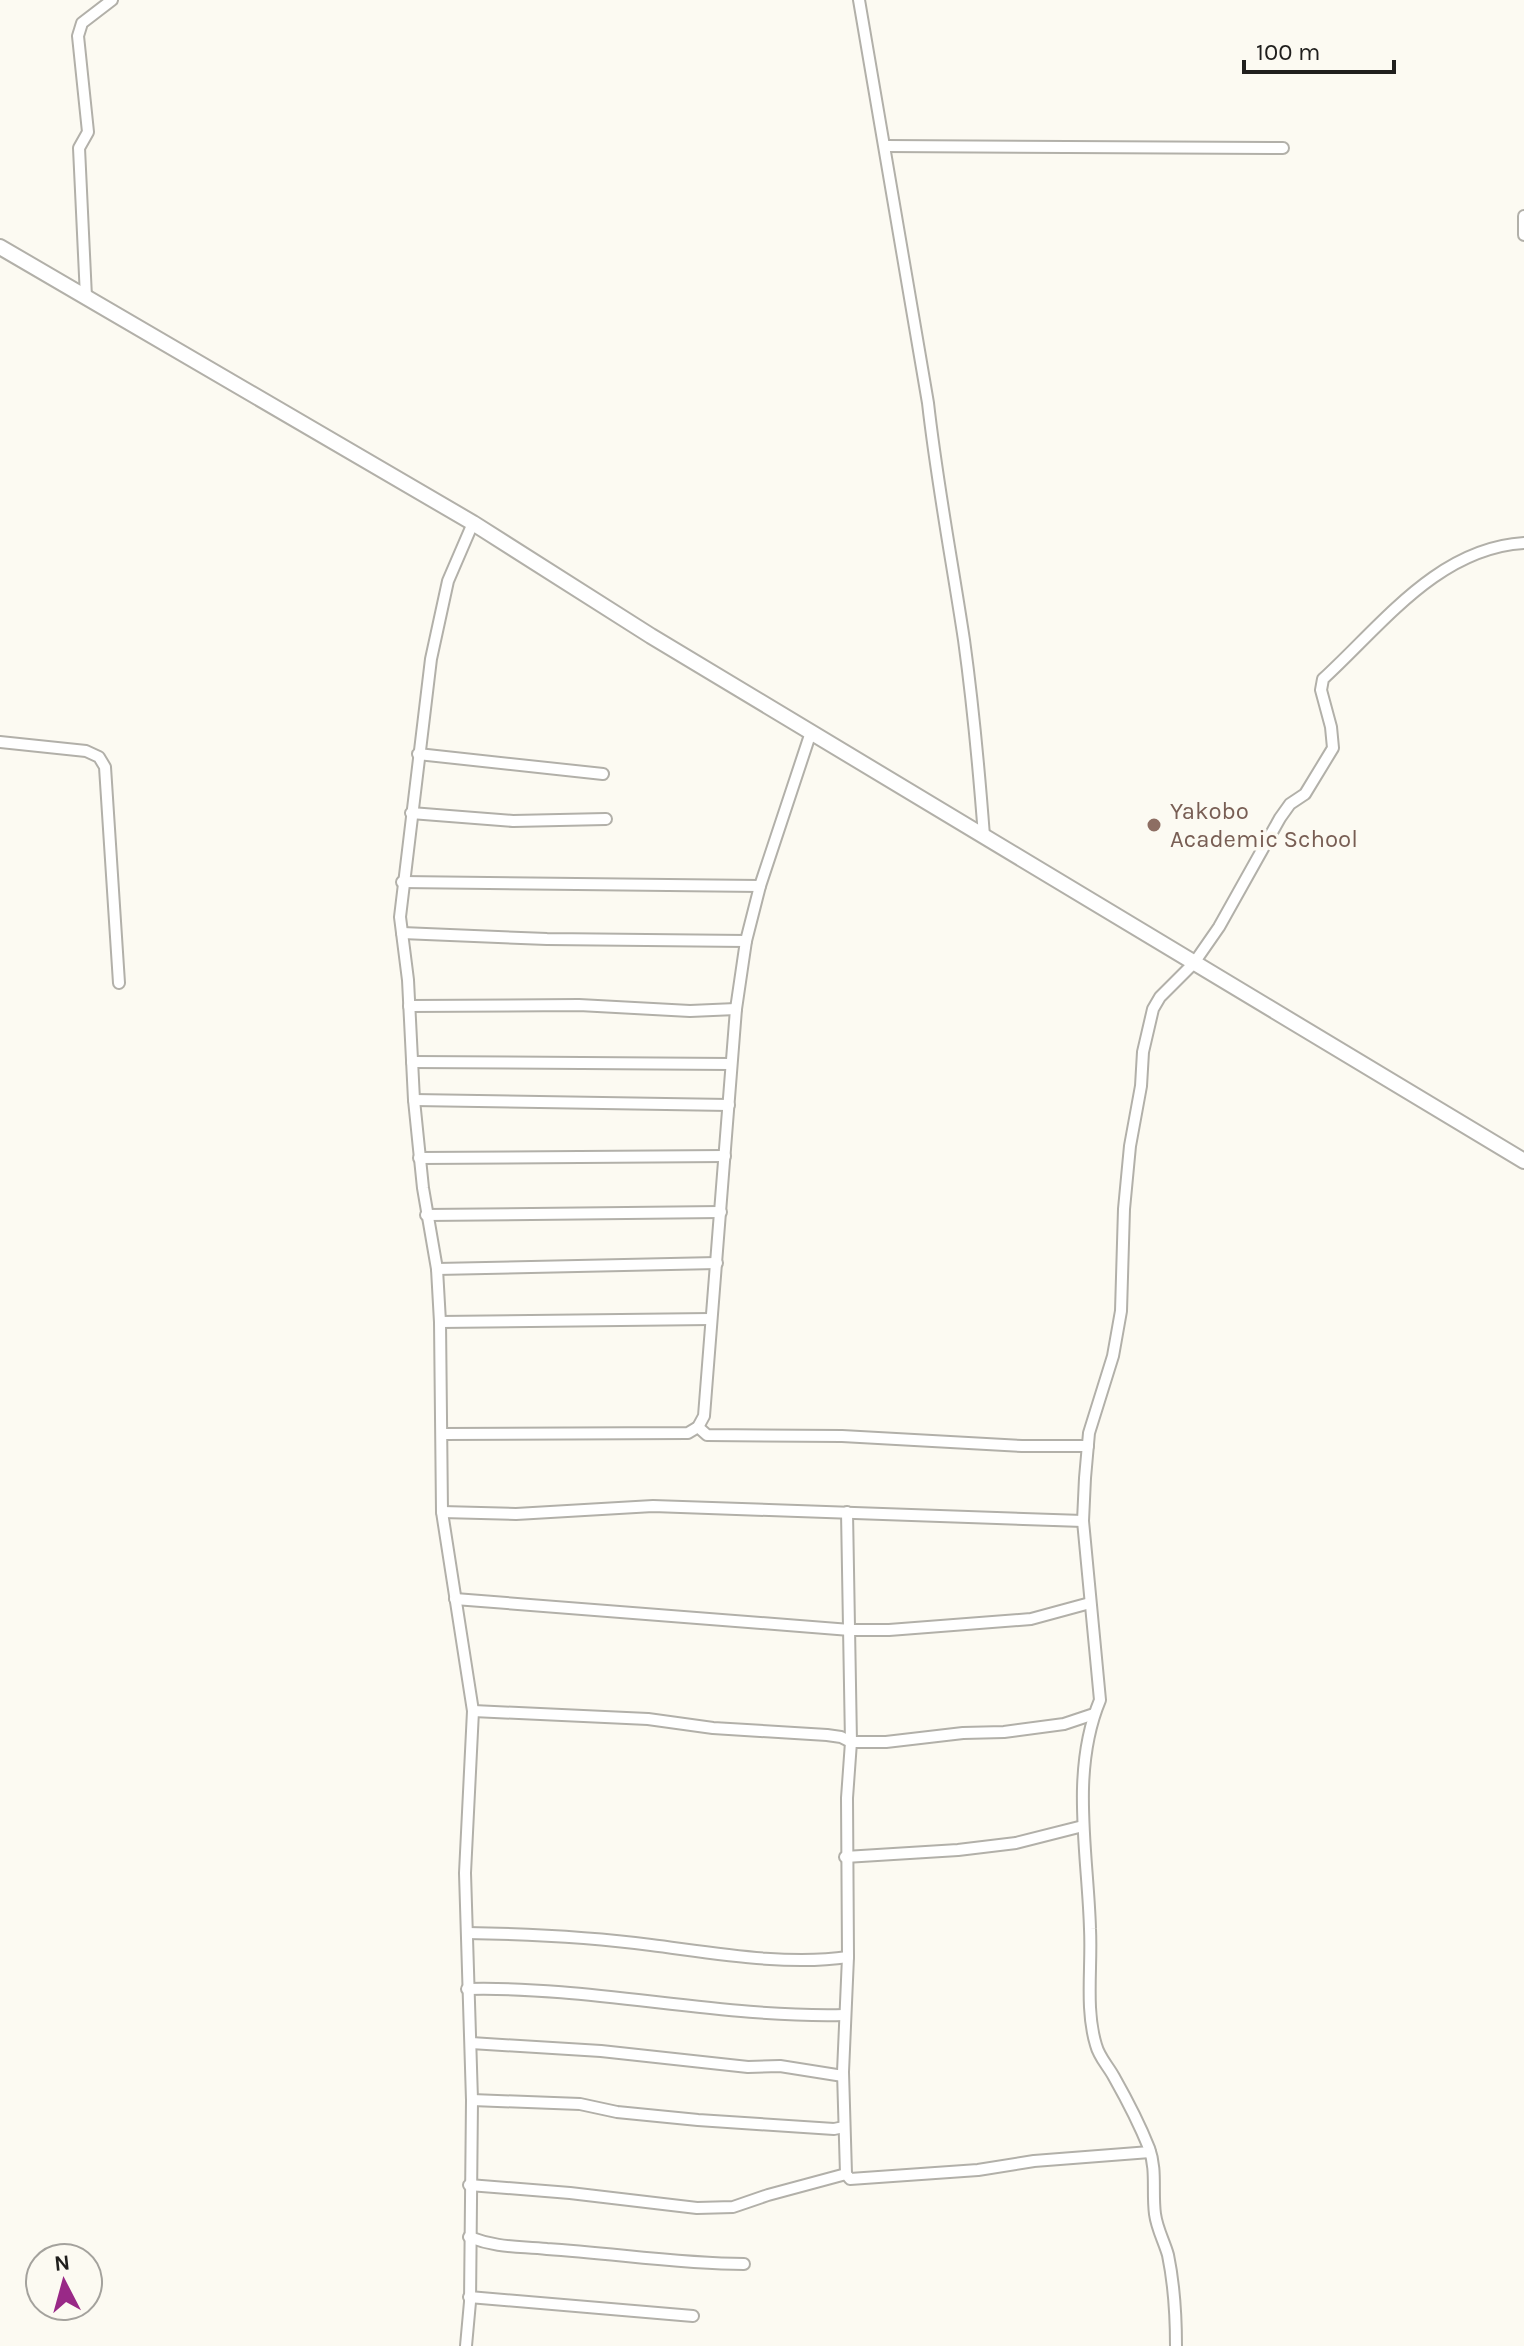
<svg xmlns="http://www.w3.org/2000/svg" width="1524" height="2346" font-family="Karla,sans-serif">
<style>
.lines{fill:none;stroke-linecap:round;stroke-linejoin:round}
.street-casing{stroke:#b2b0a9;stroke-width:14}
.secondary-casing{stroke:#b2b0a9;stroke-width:18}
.street{stroke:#fff;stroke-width:10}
.secondary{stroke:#fff;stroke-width:14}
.education-dot{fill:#8d6e63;stroke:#fcfaf2;stroke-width:3}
.labels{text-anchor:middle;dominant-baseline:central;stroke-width:7;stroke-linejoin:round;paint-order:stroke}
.education-label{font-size:24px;fill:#785e54;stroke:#fcfaf2;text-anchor:start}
</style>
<rect width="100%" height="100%" fill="#fcfaf2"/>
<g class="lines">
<!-- street casing -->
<g class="street-casing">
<g id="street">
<path d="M 859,0 L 928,403 C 937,483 952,561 964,640 C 973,705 979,770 984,836"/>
<path d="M 885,146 L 1283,148"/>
<path d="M 1524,216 L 1524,235"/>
<path d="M 86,297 L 79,148 L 88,132 L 78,36 L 82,23 L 112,0"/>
<path d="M 0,742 L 86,751 L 99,757 L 105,767 L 119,983"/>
<path d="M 418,754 L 603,774"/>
<path d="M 411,813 L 513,821 L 606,819"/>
<path d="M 402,882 L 760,886"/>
<path d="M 402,933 L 547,939 L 746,941"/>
<path d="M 409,1006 L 579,1005 L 690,1011 L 736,1009"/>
<path d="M 412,1062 L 731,1064"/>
<path d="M 414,1100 L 729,1105"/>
<path d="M 419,1158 L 725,1156"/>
<path d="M 426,1215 L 721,1212"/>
<path d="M 437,1269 L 717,1263"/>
<path d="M 440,1322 L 711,1319"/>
<path d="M 698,1427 L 707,1435 L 842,1436 L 1022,1446 L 1088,1446"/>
<path d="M 442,1434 L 688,1433 L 698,1427 L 704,1416 L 736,1009 L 746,941 L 760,886 L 811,732"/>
<path d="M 442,1512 L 516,1514 L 653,1506 L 1083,1521"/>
<path d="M 455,1599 L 850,1630 L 889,1630 L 1031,1619 L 1090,1603"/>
<path d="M 473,1711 L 648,1719 L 713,1728 L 827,1735 L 841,1737 L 851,1742 L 886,1742 L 963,1733 L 1004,1732 L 1064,1724 L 1094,1714"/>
<path d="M 845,1857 L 958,1850 L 1016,1843 L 1083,1826"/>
<path d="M 467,1933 C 529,1934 590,1937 651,1945 C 714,1953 786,1966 848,1957"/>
<path d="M 467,1989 C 593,1986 718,2018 844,2015"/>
<path d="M 471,2043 L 601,2051 L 748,2067 L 780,2066 L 843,2076"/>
<path d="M 472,2100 L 580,2104 L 617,2112 L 698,2120 L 834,2129 L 844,2127"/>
<path d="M 846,2174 L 843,2072 L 848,1957 L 847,1798 L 851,1742 L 847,1512"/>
<path d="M 469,2185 L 570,2193 L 697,2208 L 733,2207 L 768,2195 L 846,2174 L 850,2179 L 978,2170 L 1034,2161 L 1150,2152"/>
<path d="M 469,2237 C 498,2248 517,2246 547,2249 C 613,2253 678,2264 744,2264"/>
<path d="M 469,2297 L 693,2316"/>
<path d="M 466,2346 L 470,2302 L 472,2100 L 465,1873 L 473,1711 L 442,1512 L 440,1322 L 437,1269 L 423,1188 L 414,1100 L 408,980 L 400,917 L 431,659 L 448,581 L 473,523"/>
<path d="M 1176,2346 C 1176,2316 1174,2284 1168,2255 C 1164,2241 1157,2229 1155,2214 C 1152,2191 1157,2170 1149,2148 C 1139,2123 1127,2100 1114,2077 C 1108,2066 1099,2057 1096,2045 C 1085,2009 1092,1967 1090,1929 C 1088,1854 1070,1772 1100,1700 L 1083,1521 L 1085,1478 L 1089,1433 L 1113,1356 L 1121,1311 L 1124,1209 L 1130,1146 L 1141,1086 L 1143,1052 L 1153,1009 L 1160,997 L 1194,963 L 1219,927 L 1280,818 L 1290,804 L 1305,794 L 1333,748 L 1331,727 L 1321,690 L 1323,679 C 1382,625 1438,548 1524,543"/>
</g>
</g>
<!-- secondary casing -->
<g class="secondary-casing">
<path id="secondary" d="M 0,247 L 473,523 L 651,636 L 1524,1161"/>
</g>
<!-- street -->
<use href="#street" class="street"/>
<!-- secondary -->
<use href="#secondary" class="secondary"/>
</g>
<!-- markers -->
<circle class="education-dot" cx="1154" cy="825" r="8"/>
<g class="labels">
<!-- education labels -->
<g class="education-label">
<text x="1170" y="811">Yakobo<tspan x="1170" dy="28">Academic School</tspan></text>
</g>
</g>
<!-- north arrow -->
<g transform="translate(64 2282) rotate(354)"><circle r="38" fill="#fcfaf2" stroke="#a4a29d" stroke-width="2"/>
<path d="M0-6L14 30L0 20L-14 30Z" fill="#992987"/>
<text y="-12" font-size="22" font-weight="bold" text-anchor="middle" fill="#201f1d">N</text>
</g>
<!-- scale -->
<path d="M1244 60v12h150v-12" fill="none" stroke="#201f1d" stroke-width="4"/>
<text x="1256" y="60" font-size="24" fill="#201f1d" stroke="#fcfaf2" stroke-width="6" paint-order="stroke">100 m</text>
</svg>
